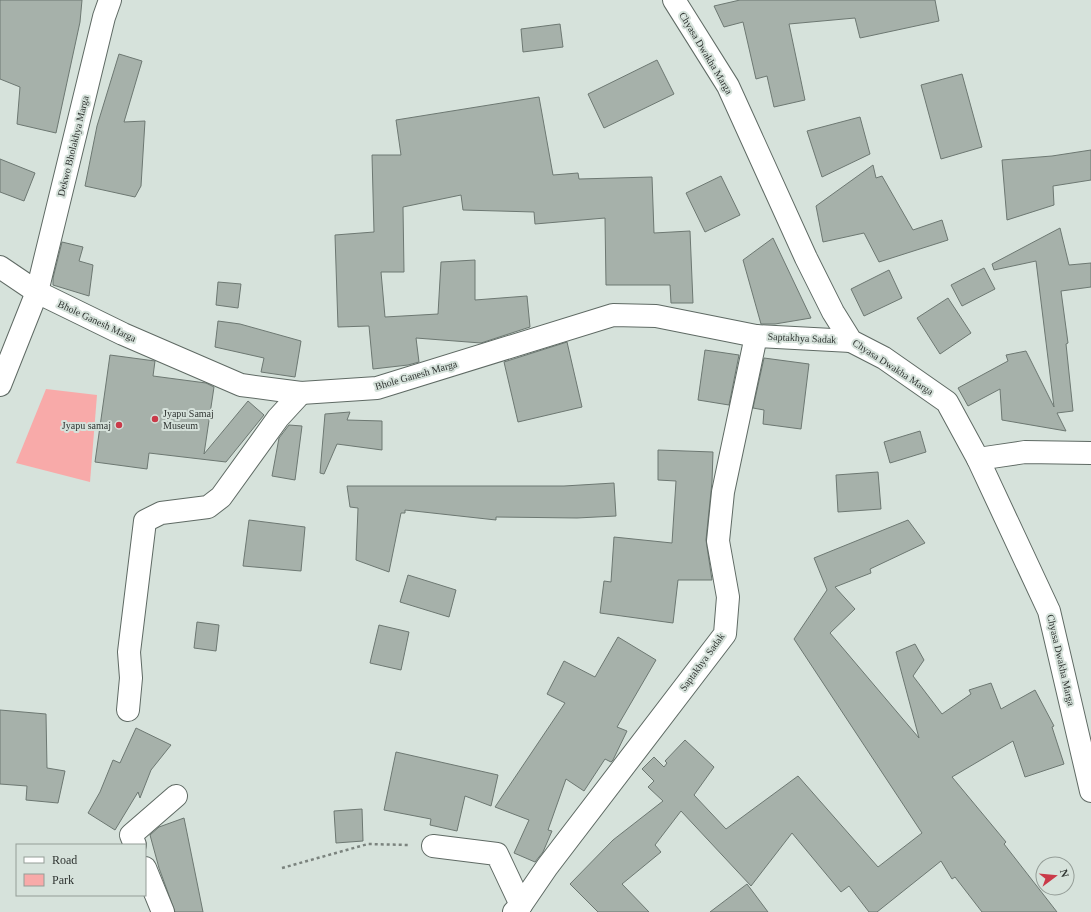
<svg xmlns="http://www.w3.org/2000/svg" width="1091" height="912" font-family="'Times New Roman',serif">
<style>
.green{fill:#f8aaa9}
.building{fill:#a6b1aa;stroke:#6d7872}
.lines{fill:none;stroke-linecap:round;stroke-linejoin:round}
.minor-casing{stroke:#5f6a64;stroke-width:24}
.major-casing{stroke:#5f6a64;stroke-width:24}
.path{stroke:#7b837e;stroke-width:2.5;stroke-dasharray:3 3;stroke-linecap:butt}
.minor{stroke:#fff;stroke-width:22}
.major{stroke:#fff;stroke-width:22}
.poi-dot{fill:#ca3a49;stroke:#d6e2db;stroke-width:1.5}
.labels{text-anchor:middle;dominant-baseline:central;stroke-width:4;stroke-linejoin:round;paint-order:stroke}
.street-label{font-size:10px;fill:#303532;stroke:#d6e2db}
.poi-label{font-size:10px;fill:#303532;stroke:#d6e2db;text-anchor:start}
</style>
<rect width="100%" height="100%" fill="#d6e2db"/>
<!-- green -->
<path class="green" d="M 46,389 L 97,395 L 90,482 L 16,463 Z"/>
<!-- building -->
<g class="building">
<path d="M 0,0 L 82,0 L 80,22 L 56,133 L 17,124 L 20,87 L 0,79 Z"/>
<path d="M 740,0 L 935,0 L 939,21 L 860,38 L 855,18 L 789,24 L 805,100 L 774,107 L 767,76 L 756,79 L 743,22 L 724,27 L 714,6 Z"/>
<path d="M 560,24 L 563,47 L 523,52 L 521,29 Z"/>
<path d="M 119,54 L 142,61 L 124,122 L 145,121 L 141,186 L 135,197 L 85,186 L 97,126 Z"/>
<path d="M 657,60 L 674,94 L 604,128 L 588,94 Z"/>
<path d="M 962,74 L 982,147 L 941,159 L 921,85 Z"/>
<path d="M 539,97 L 553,175 L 578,173 L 579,179 L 652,177 L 654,233 L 690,231 L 693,303 L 671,303 L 670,285 L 606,285 L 605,218 L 535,224 L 534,212 L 463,210 L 461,195 L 403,207 L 404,272 L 381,272 L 385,317 L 438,314 L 441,262 L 475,260 L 475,300 L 527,296 L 530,327 L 481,343 L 416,338 L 419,362 L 408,365 L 373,369 L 369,326 L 338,327 L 335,235 L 374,232 L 372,155 L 401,155 L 396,120 Z"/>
<path d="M 860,117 L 870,154 L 822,177 L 807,131 Z"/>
<path d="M 1091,150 L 1091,180 L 1053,186 L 1054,205 L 1007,220 L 1002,160 L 1052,156 Z"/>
<path d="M 0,159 L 35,173 L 24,201 L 0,192 Z"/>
<path d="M 873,165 L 876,178 L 882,176 L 913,230 L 942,220 L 948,240 L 879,262 L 864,233 L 823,242 L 816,206 Z"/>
<path d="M 721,176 L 740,215 L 705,232 L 686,193 Z"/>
<path d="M 1060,228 L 1069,265 L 1091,263 L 1091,287 L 1061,291 L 1068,343 L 1066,344 L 1073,411 L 1057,413 L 1066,431 L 1002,420 L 1000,389 L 968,406 L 958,388 L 1008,361 L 1006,355 L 1026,351 L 1054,407 L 1036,261 L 994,270 L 992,264 Z"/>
<path d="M 773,238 L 811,318 L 775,324 L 761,324 L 743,260 Z"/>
<path d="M 62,242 L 83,247 L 79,261 L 93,265 L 89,296 L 53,285 L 53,278 Z"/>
<path d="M 984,268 L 995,289 L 962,306 L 951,285 Z"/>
<path d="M 889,270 L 902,298 L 864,316 L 851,289 Z"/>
<path d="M 218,282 L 241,284 L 238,308 L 216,305 Z"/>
<path d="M 948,298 L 971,333 L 940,354 L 917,318 Z"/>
<path d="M 218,321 L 240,324 L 301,341 L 295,377 L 261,372 L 264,358 L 215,347 Z"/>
<path d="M 567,342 L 582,407 L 518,422 L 504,362 Z"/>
<path d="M 705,350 L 739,355 L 729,405 L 698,400 Z"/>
<path d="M 110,355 L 155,361 L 153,376 L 206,383 L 214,387 L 204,454 L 248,401 L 264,415 L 226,462 L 149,453 L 147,469 L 95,462 Z"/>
<path d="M 764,358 L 809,364 L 801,429 L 763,424 L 764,410 L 753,408 Z"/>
<path d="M 350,412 L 347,420 L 382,421 L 382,450 L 337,444 L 324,474 L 320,473 L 325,414 Z"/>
<path d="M 289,425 L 302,426 L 295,480 L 272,476 L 279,438 Z"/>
<path d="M 920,431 L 926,452 L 890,463 L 884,442 Z"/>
<path d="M 658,450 L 713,452 L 712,482 L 706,540 L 712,580 L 678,580 L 673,623 L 600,613 L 604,581 L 611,582 L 614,537 L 672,543 L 676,481 L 658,480 Z"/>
<path d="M 878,472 L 881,509 L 838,512 L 836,475 Z"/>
<path d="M 614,483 L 616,516 L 577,518 L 496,517 L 496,520 L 405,510 L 405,513 L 401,513 L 389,572 L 356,560 L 358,508 L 350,507 L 347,486 L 564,486 Z"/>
<path d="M 249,520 L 305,527 L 301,571 L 243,566 Z"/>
<path d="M 908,520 L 925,543 L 870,569 L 871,573 L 835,587 L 855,609 L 830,633 L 919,738 L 896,652 L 915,644 L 924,660 L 913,676 L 942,714 L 971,694 L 969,690 L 991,683 L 1001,709 L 1035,690 L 1054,726 L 1052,727 L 1064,764 L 1025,777 L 1013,741 L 952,777 L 1006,842 L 1004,844 L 1057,912 L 982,912 L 955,877 L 952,879 L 941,861 L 877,912 L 869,912 L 849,886 L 841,892 L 792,833 L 751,886 L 681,811 L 655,845 L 661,852 L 622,884 L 649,912 L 598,912 L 570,884 L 613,840 L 663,801 L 648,787 L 654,781 L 642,769 L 654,757 L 664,767 L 667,763 L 665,761 L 685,740 L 714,767 L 694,795 L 726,829 L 798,776 L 878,867 L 922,833 L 794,639 L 827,590 L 814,558 Z"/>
<path d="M 408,575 L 456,590 L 449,617 L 400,602 Z"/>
<path d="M 197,622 L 219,625 L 216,651 L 194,648 Z"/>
<path d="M 379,625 L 409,632 L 401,670 L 370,663 Z"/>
<path d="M 618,637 L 656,660 L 617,727 L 627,731 L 613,760 L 611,762 L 605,759 L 584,791 L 566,779 L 548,830 L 552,831 L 543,852 L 535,862 L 514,853 L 529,820 L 495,807 L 565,703 L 547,694 L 564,661 L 595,677 Z"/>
<path d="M 0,710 L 46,714 L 47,768 L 65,771 L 58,803 L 26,800 L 27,786 L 0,784 Z"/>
<path d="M 136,728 L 171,745 L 151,770 L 140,798 L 138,792 L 115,830 L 88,813 L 100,792 L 113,760 L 120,763 Z"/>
<path d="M 396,752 L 498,775 L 491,806 L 465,796 L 457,831 L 430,825 L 431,819 L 384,810 Z"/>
<path d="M 362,809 L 363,841 L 336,843 L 334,811 Z"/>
<path d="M 184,818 L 203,912 L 175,912 L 159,868 L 150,835 L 159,827 Z"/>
<path d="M 747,884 L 768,912 L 710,912 Z"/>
</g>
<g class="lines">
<!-- minor casing -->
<g class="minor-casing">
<g id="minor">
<path d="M 0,267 L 37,292 L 123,334 L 241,385 L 301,393 L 377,388 L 613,315 L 656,316 L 756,336"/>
<path d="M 0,385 L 37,292 L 104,17 L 110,0"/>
<path d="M 978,459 L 1025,452 L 1091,453"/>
<path d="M 128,710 L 131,678 L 129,652 L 145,521 L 161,513 L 208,507 L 221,497 L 278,418 L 301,393"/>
<path d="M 135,845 L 131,835 L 176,796"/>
<path d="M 433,846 L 497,854 L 521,905"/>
<path d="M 145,868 L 163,912"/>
<path d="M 514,912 L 521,905 L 547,867 L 725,634 L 728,597 L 718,541 L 723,492 L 756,336 L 851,341"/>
</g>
</g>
<!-- major casing -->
<g class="major-casing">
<path id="major" d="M 674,0 L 728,86 L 806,258 L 833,312 L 851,341 L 884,358 L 947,402 L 978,459 L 1049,611 L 1091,791"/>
</g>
<!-- path -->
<path class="path" d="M 282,868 L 368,844 L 408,845"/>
<!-- minor -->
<use href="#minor" class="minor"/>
<!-- major -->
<use href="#major" class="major"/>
</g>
<!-- markers -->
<g class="poi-dot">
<circle cx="155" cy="419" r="4"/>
<circle cx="119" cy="425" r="4"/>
</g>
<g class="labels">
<!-- street labels -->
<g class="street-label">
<text transform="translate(706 53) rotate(59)">Chyasa Dwakha Marga</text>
<text transform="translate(73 146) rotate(-76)">Dekwo Bholakhya Marga</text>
<text transform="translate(97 321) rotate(25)">Bhole Ganesh Marga</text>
<text transform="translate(802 338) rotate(3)">Saptakhya Sadak</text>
<text transform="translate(893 367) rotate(33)">Chyasa Dwakha Marga</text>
<text transform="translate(416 375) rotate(-16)">Bhole Ganesh Marga</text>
<text transform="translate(1061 660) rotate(77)">Chyasa Dwakha Marga</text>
<text transform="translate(702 662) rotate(-54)">Saptakhya Sadak</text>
</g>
<!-- poi labels -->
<g class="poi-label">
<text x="163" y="413">Jyapu Samaj<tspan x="163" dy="12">Museum</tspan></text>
<text x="111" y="425" text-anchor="end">Jyapu samaj</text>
</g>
</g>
<!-- legend -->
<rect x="16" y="844" width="130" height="52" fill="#d6e2db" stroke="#949d97"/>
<rect x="24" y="857" width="20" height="6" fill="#ffffff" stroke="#949d97"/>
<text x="52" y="864" font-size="12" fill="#303532">Road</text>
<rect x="24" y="874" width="20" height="12" fill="#f8aaa9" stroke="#949d97"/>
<text x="52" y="884" font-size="12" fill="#303532">Park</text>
<!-- north arrow -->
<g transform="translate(1055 876) rotate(74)"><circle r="19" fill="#d6e2db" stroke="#949d97"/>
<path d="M0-3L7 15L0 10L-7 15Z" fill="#ca3a49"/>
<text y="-6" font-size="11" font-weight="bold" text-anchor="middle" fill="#303532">N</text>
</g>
</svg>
